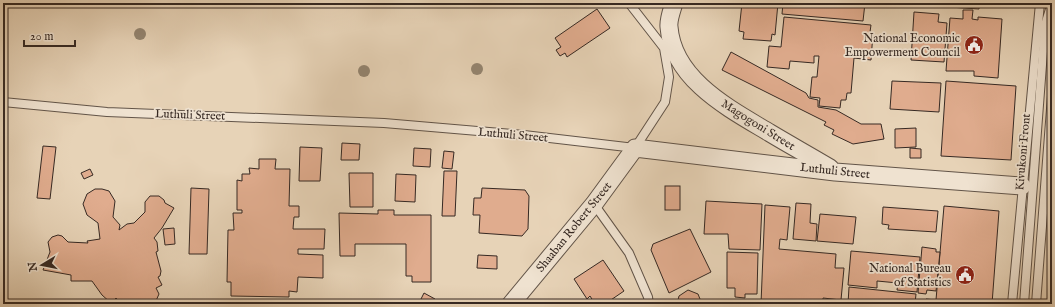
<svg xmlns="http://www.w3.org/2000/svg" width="1055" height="307" font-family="'IM FELL English',serif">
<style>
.building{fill:#e0ac8e;stroke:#362923}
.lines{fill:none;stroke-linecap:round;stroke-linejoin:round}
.service-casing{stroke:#625448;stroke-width:10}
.minor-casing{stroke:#625448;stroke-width:19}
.service{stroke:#efe2d0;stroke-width:8}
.minor{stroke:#efe2d0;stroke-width:17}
.tree{fill:#948571}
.labels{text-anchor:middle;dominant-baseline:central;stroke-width:3.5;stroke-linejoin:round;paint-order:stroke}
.poi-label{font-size:12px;fill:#362923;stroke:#efe2d0;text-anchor:end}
.street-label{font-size:12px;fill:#362923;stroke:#efe2d0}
</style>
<rect width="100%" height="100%" fill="#e7d3b7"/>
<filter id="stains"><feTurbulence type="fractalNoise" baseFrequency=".005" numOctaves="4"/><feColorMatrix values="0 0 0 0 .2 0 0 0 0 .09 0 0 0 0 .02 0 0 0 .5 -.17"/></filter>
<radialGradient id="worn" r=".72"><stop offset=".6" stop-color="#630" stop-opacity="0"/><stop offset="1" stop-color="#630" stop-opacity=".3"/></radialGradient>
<!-- building -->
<g class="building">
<path d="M 742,3 L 778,3 L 775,35 L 772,34 L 771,41 L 743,39 L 744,32 L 739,31 Z"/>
<path d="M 783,3 L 865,3 L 863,21 L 782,14 Z"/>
<path d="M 949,3 L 979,3 L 979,9 L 949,7 Z"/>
<path d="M 597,9 L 610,28 L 567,57 L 565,53 L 560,56 L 556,50 L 561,47 L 555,38 Z"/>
<path d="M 963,10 L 973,10 L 972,19 L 978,20 L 978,17 L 1002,19 L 998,78 L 974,76 L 974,71 L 946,71 L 950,18 L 963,19 Z"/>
<path d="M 914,12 L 939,14 L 938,22 L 947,23 L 944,62 L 911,60 Z"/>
<path d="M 784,17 L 871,25 L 870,32 L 873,33 L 871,60 L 854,58 L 851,93 L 847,93 L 846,100 L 841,100 L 840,108 L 819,106 L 820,98 L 810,97 L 812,77 L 817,77 L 819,56 L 814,56 L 814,63 L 790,61 L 789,69 L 767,67 L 769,46 L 781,47 Z"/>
<path d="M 731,52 L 806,93 L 809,98 L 818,100 L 818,107 L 836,110 L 861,124 L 881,124 L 884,139 L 853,144 L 832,134 L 834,130 L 824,125 L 826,122 L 722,70 Z"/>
<path d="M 892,81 L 941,83 L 939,112 L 890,109 Z"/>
<path d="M 946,81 L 1016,86 L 1011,160 L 941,156 Z"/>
<path d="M 916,128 L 916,147 L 895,148 L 895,129 Z"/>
<path d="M 342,143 L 360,144 L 359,160 L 341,160 Z"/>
<path d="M 43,146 L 56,147 L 50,199 L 37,198 Z"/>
<path d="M 300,147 L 322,148 L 320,181 L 299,181 Z"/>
<path d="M 414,148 L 431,149 L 430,167 L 413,166 Z"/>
<path d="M 910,148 L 921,149 L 921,158 L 910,158 Z"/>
<path d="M 444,151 L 454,152 L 452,169 L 442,168 Z"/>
<path d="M 259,159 L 276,159 L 275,169 L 290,169 L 289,206 L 299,206 L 299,217 L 294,217 L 293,229 L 325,229 L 324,249 L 298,249 L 298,254 L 323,255 L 323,278 L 298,277 L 297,292 L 289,291 L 289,297 L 231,296 L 231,282 L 227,282 L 228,230 L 234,230 L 233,213 L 242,213 L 242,210 L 237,210 L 237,180 L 242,181 L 242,174 L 250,174 L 249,168 L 259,169 Z"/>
<path d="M 90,169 L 93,175 L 84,179 L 81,173 Z"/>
<path d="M 444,171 L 457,171 L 455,216 L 442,216 Z"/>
<path d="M 349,173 L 373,173 L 373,207 L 350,207 Z"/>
<path d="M 396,174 L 416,175 L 415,202 L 395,201 Z"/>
<rect x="665" y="186" width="15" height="24"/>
<path d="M 191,188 L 209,189 L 207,254 L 189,254 Z"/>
<path d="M 482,188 L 525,190 L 529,196 L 528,229 L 522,236 L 479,233 L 480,215 L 473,215 L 474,198 L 481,198 Z"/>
<path d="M 102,189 L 109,191 L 115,201 L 113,217 L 120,225 L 119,230 L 127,224 L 134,223 L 145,212 L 145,202 L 150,196 L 159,196 L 164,200 L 165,203 L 174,208 L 162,228 L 154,238 L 157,242 L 158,251 L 156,252 L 161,271 L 160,276 L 158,277 L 162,285 L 156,288 L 159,294 L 155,303 L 118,304 L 119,301 L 116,298 L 111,303 L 102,295 L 92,281 L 71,281 L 71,275 L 43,270 L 50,252 L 48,242 L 52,237 L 58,235 L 62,236 L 68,242 L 88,243 L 87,241 L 100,239 L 98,223 L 87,215 L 83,204 L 87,194 L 95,189 Z"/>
<path d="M 706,201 L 762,204 L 760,250 L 729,249 L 728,234 L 704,234 Z"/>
<path d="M 796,203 L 811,204 L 810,223 L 817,224 L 816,241 L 793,239 Z"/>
<path d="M 765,205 L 790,207 L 787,240 L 780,239 L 779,249 L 836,254 L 835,268 L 844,268 L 841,300 L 823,298 L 823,304 L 761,304 Z"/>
<path d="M 944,206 L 999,211 L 992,304 L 926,304 L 926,299 L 936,300 Z"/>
<path d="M 883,207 L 938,211 L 936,232 L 888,229 L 889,225 L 882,224 Z"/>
<path d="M 378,210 L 394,210 L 394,215 L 431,215 L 431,282 L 412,282 L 412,276 L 406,276 L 406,244 L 355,244 L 355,256 L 340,256 L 339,213 L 378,214 Z"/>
<path d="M 820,214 L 856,217 L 853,244 L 817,241 Z"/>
<path d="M 174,228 L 175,244 L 165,245 L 163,229 Z"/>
<path d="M 690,229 L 711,272 L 669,293 L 651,250 L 653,244 Z"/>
<path d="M 922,247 L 936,249 L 936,252 L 940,252 L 936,291 L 927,290 L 926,294 L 918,293 Z"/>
<path d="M 851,251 L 920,257 L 917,292 L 897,290 L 898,283 L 877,281 L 877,288 L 848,285 Z"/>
<path d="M 727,252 L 758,253 L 757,294 L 745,294 L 745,298 L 735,297 L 735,288 L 727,288 Z"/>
<path d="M 478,255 L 497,256 L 497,269 L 477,268 Z"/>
<path d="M 603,260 L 624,291 L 605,304 L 595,304 L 590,296 L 587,299 L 574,279 Z"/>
<path d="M 849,287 L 916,294 L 915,304 L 848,304 Z"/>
<path d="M 688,290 L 698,294 L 702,304 L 677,304 L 679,296 Z"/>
<path d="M 424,293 L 435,299 L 432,304 L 419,303 Z"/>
<path d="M 719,301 L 753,303 L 753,304 L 719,304 Z"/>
</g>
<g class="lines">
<!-- service casing -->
<g class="service-casing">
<g id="service">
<path d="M 3,102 L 107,112 L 384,123 L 524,135 L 635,148 L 665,102 L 669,77 L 664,48 L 629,3"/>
<path d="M 594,204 L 629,253 L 648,297 L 649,304"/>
<path d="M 1012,304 L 1040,3"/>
<path d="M 1024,304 L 1045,25 L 1052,3"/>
<path d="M 1036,304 L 1052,96"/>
</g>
</g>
<!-- minor casing -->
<g class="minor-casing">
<g id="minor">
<path d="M 674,3 C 672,10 668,20 669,27 C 673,80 730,109 770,133 C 790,145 810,156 830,168"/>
<path d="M 511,304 L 594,204 L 635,148 L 835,172 L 1022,186"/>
</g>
</g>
<!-- service -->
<use href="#service" class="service"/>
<!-- minor -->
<use href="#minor" class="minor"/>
</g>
<!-- trees -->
<g class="tree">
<circle cx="140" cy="34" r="6"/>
<circle cx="477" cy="69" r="6"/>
<circle cx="364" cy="71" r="6"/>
</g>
<!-- icons -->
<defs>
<g id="civic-disc" transform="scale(1)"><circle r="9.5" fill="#8f2418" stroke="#efe2d0"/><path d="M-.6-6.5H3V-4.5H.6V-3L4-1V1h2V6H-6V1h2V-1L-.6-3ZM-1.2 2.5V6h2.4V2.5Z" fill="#fff"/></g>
</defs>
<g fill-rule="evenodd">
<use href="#civic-disc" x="974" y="45"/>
<use href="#civic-disc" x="965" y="275"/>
</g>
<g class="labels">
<!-- poi labels -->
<g class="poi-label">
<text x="960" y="38">National Economic<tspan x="960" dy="14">Empowerment Council</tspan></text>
<text x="951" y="268">National Bureau<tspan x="951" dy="14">of Statistics</tspan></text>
</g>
<!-- street labels -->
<g class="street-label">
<text transform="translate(190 115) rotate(2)">Luthuli Street</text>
<text transform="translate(758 125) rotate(32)">Magogoni Street</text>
<text transform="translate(513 135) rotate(5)">Luthuli Street</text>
<text transform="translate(1023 152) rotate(-85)">Kivukoni Front</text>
<text transform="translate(835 171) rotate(6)">Luthuli Street</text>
<text transform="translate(574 227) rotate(-51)">Shaaban Robert Street</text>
</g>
</g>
<!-- margin -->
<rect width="1055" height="307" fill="none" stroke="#e7d3b7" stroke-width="16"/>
<rect x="4" y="4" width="1047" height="299" fill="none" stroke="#362923" stroke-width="2"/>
<rect x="8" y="8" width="1039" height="291" fill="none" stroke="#362923"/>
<!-- north arrow -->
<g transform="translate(42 265) rotate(260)" stroke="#efe2d0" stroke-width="3" paint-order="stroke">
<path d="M0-3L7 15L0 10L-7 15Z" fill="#362923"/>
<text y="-6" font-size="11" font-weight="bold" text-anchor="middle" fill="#362923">N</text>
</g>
<!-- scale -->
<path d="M24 40v6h51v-6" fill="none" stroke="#362923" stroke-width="2"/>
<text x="30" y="40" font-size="12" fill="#362923" stroke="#efe2d0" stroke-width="3" paint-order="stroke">20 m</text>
<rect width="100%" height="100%" filter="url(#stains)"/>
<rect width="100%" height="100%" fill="url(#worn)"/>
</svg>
